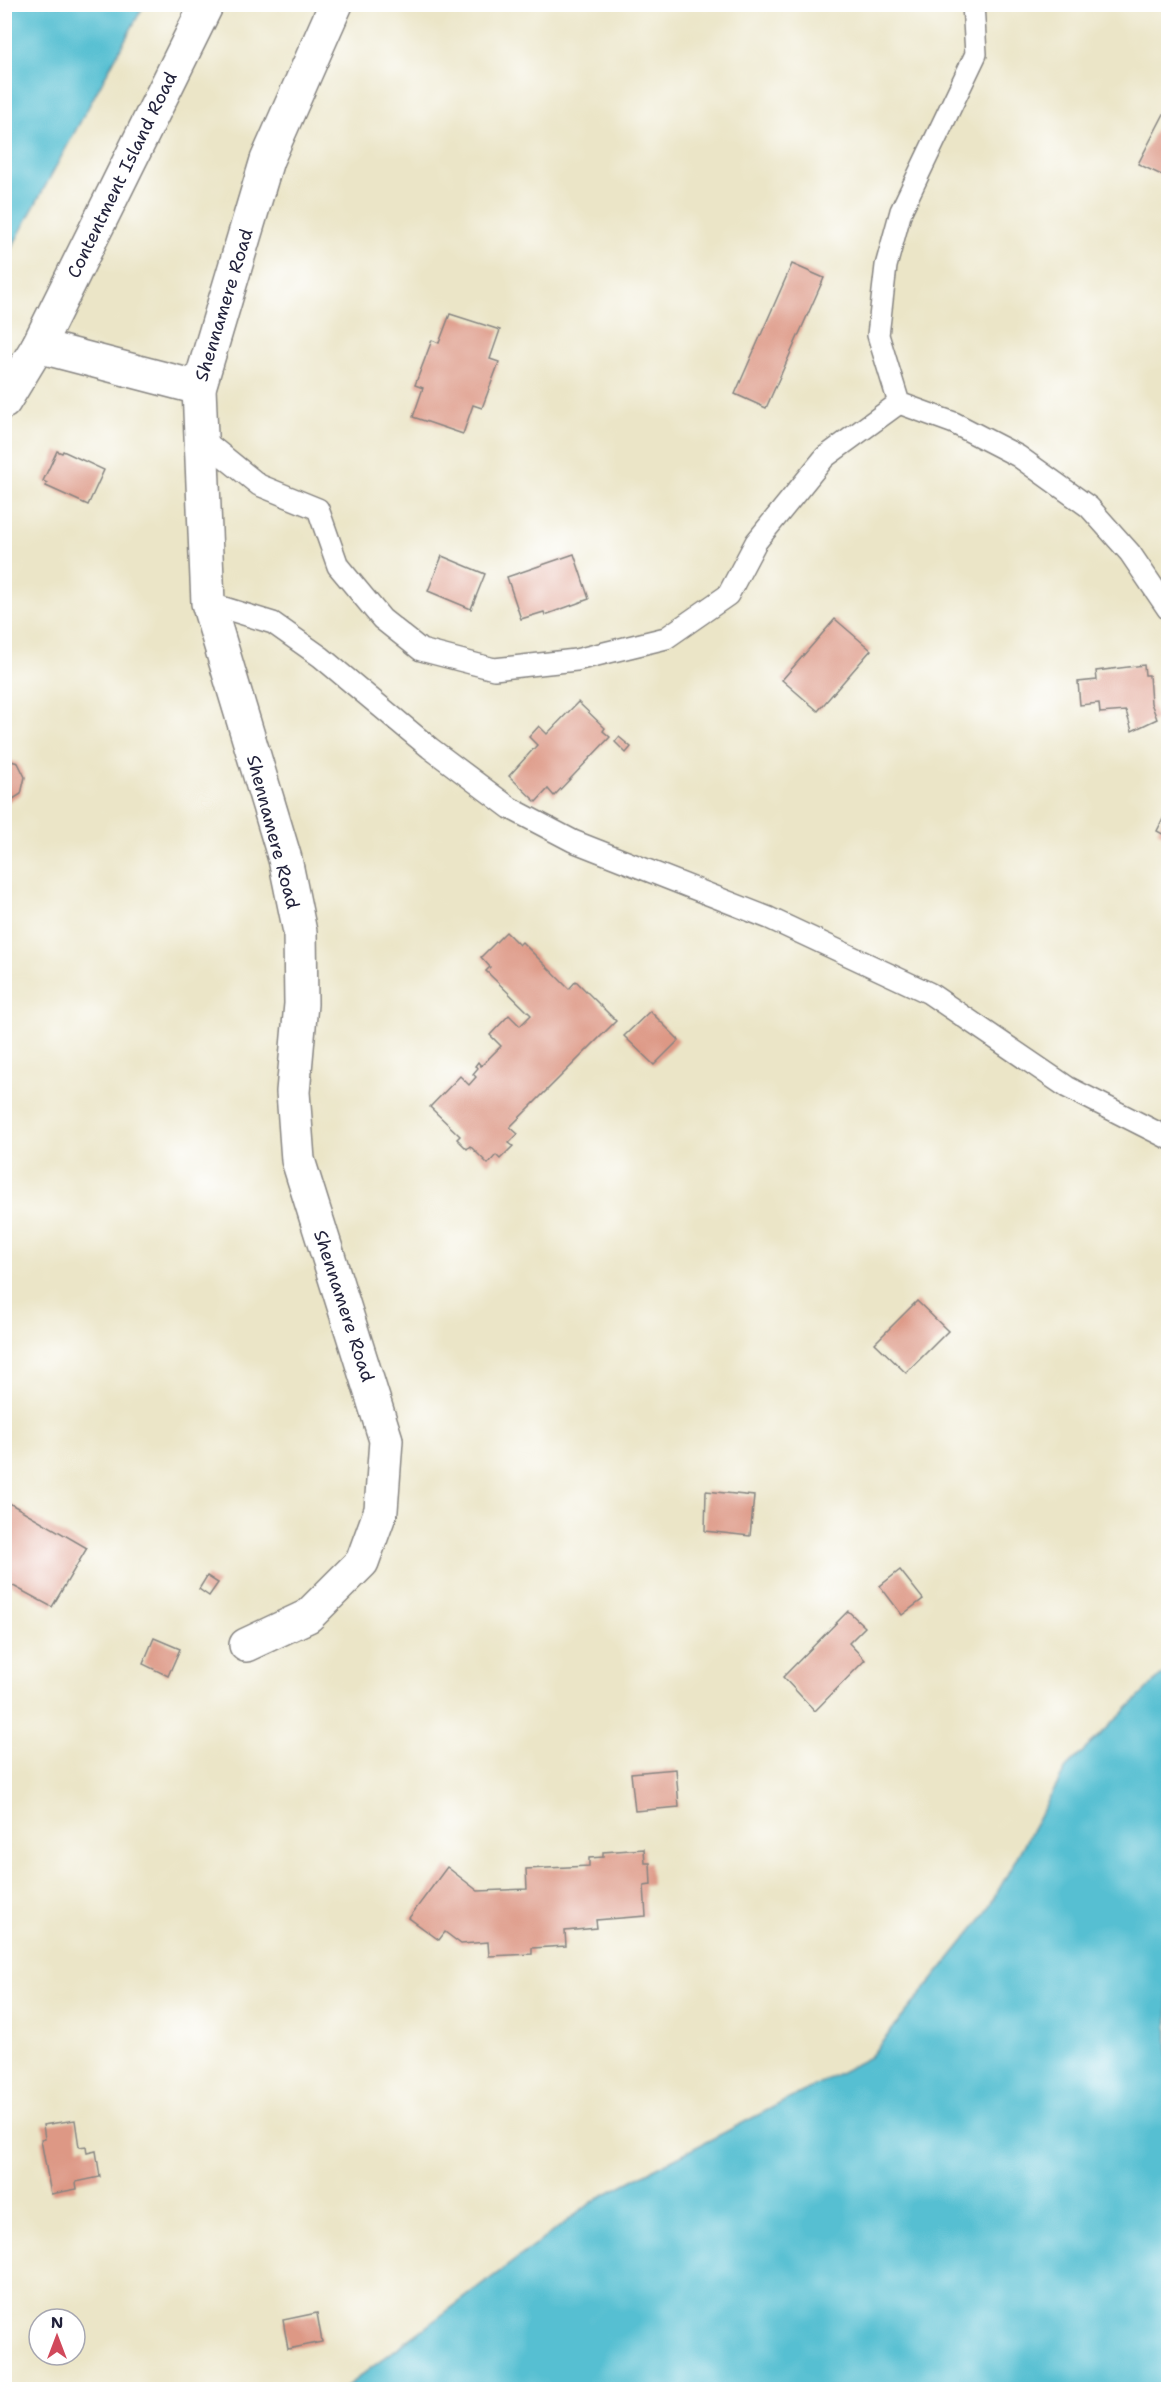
<svg xmlns="http://www.w3.org/2000/svg" width="1173" height="2394" font-family="'Shantell Sans',sans-serif">
<style>
.water{fill:#56bfd2;stroke:#3c7086;stroke-width:1.5}
.building{fill:#dd9885}
.lines{fill:none;stroke-linecap:round;stroke-linejoin:round}
.service-casing{stroke:#868481;stroke-width:24}
.minor-casing{stroke:#868481;stroke-width:36}
.service{stroke:#fff;stroke-width:21}
.minor{stroke:#fff;stroke-width:33}
.labels{text-anchor:middle;dominant-baseline:central;stroke-width:5;stroke-linejoin:round;paint-order:stroke}
.street-label{font-size:18px;fill:#22223b;stroke:#fff}
</style>
<rect width="100%" height="100%" fill="#fff"/>
<filter id="ink" filterUnits="userSpaceOnUse"><feTurbulence type="fractalNoise" baseFrequency=".0167" numOctaves="2"/><feDisplacementMap in="SourceGraphic" scale="12" xChannelSelector="R" yChannelSelector="G"/><feConvolveMatrix kernelMatrix="1 2 1 2 8 2 1 2 1" color-interpolation-filters="sRGB"/></filter>
<filter id="wash" filterUnits="userSpaceOnUse"><feTurbulence type="fractalNoise" baseFrequency=".008" numOctaves="4" result="noise"/><feDisplacementMap in="SourceGraphic" scale="24" xChannelSelector="R" yChannelSelector="G"/><feGaussianBlur stdDeviation="1.35" result="paint"/><feColorMatrix in="noise" values="0 0 0 0 0 0 0 0 0 0 0 0 0 0 0 0 0 1.4 0 .05"/><feComposite in="paint" operator="in"/></filter>
<g filter="url(#wash)">
<rect width="100%" height="100%" fill="#ebe5c7"/>
<!-- water -->
<g class="water">
<path d="M 5,4 L 144,5 L 5,260 L 4,5 Z"/>
<path d="M 1165,1672 L 1168,1673 L 1168,2389 L 343,2389 L 598,2198 L 870,2057 L 984,1916 L 1067,1767 Z"/>
</g>
<g id="blocks">
<!-- building -->
<g class="building">
<path d="M 1168,106 L 1168,178 L 1138,164 Z"/>
<path d="M 792,264 L 824,278 L 766,408 L 735,394 Z"/>
<path d="M 450,314 L 500,330 L 490,359 L 499,362 L 498,365 L 482,408 L 473,405 L 463,434 L 413,417 L 423,388 L 415,385 L 432,340 L 439,343 Z"/>
<path d="M 57,451 L 62,453 L 63,451 L 104,470 L 88,505 L 46,486 L 47,483 L 43,481 Z"/>
<path d="M 574,554 L 589,599 L 545,615 L 544,612 L 521,619 L 507,577 Z"/>
<path d="M 442,556 L 485,574 L 471,609 L 428,591 Z"/>
<path d="M 835,619 L 871,650 L 818,711 L 782,680 Z"/>
<path d="M 1144,665 L 1145,675 L 1149,675 L 1151,703 L 1157,719 L 1132,731 L 1126,711 L 1100,713 L 1099,703 L 1080,705 L 1078,682 L 1097,680 L 1096,671 Z"/>
<path d="M 578,702 L 605,728 L 603,731 L 610,737 L 554,796 L 548,789 L 536,802 L 509,776 L 537,745 L 529,737 L 539,726 L 547,734 Z"/>
<path d="M 619,737 L 631,747 L 626,753 L 615,742 Z"/>
<path d="M 4,759 L 18,763 L 25,777 L 21,794 L 10,801 L 4,801 Z"/>
<path d="M 1168,809 L 1168,837 L 1157,831 Z"/>
<path d="M 506,932 L 519,945 L 522,942 L 569,989 L 576,981 L 616,1021 L 510,1127 L 518,1134 L 509,1143 L 513,1146 L 500,1159 L 496,1155 L 488,1164 L 470,1146 L 467,1149 L 457,1139 L 460,1136 L 430,1107 L 460,1076 L 469,1085 L 476,1077 L 473,1074 L 478,1068 L 475,1066 L 478,1062 L 481,1066 L 501,1046 L 490,1035 L 509,1015 L 520,1026 L 531,1015 L 486,971 L 490,967 L 481,957 Z"/>
<path d="M 650,1011 L 679,1040 L 654,1065 L 624,1036 Z"/>
<path d="M 917,1301 L 948,1331 L 906,1373 L 875,1343 Z"/>
<path d="M 706,1491 L 754,1496 L 750,1536 L 705,1531 Z"/>
<path d="M 4,1500 L 87,1548 L 52,1607 L 4,1581 Z"/>
<path d="M 900,1570 L 923,1599 L 902,1615 L 880,1586 Z"/>
<path d="M 207,1576 L 218,1583 L 209,1596 L 199,1589 Z"/>
<path d="M 848,1611 L 865,1627 L 849,1643 L 865,1660 L 815,1711 L 783,1677 Z"/>
<path d="M 154,1638 L 180,1649 L 168,1676 L 143,1664 Z"/>
<path d="M 676,1769 L 679,1807 L 635,1811 L 631,1773 Z"/>
<path d="M 644,1849 L 645,1863 L 650,1863 L 651,1885 L 644,1886 L 646,1916 L 596,1920 L 597,1928 L 565,1931 L 566,1946 L 532,1948 L 532,1954 L 489,1956 L 488,1942 L 461,1944 L 445,1932 L 439,1940 L 409,1918 L 447,1867 L 478,1891 L 527,1889 L 526,1869 L 589,1866 L 589,1858 L 603,1857 L 603,1852 Z"/>
<path d="M 75,2120 L 79,2147 L 86,2146 L 87,2153 L 96,2151 L 100,2177 L 76,2182 L 77,2189 L 51,2194 L 41,2140 L 45,2139 L 43,2125 Z"/>
<path d="M 317,2313 L 322,2342 L 288,2349 L 283,2320 Z"/>
</g>
</g>
</g>
<g filter="url(#ink)">
<use href="#blocks" fill-opacity="0" stroke="#868481" stroke-width="1.5"/>
<g class="lines">
<!-- service casing -->
<g class="service-casing">
<g id="service">
<path d="M 973,4 L 976,54 L 901,211 L 886,266 L 878,335 L 899,403 L 954,423 L 1018,456 L 1089,507 L 1130,553 L 1168,609"/>
<path d="M 201,438 L 259,485 L 318,509 L 338,566 L 382,619 L 421,650 L 494,669 L 576,660 L 666,638 L 728,595 L 756,542 L 825,457 L 899,403"/>
<path d="M 208,603 L 273,623 L 321,657 L 430,748 L 510,808 L 573,841 L 769,918 L 929,993 L 1067,1087 L 1168,1138"/>
</g>
</g>
<!-- minor casing -->
<g class="minor-casing">
<g id="minor">
<path d="M 38,346 L 199,388"/>
<path d="M 4,402 L 38,346 L 207,4"/>
<path d="M 246,1645 L 308,1616 L 362,1562 L 381,1510 L 386,1440 L 298,1160 L 293,1092 L 301,1004 L 300,932 L 285,859 L 208,603 L 199,388 L 267,160 L 336,4"/>
</g>
</g>
<!-- service -->
<use href="#service" class="service"/>
<!-- minor -->
<use href="#minor" class="minor"/>
</g>
</g>
<g class="labels">
<!-- street labels -->
<g class="street-label">
<text transform="translate(122 175) rotate(-64)">Contentment Island Road</text>
<text transform="translate(224 305) rotate(-73)">Shennamere Road</text>
<text transform="translate(273 832) rotate(75)">Shennamere Road</text>
<text transform="translate(344 1306) rotate(72)">Shennamere Road</text>
</g>
</g>
<!-- margin -->
<rect width="1173" height="2394" fill="none" stroke="#fff" stroke-width="24"/>
<!-- north arrow -->
<g transform="translate(57 2337)"><circle r="28" fill="#ffffff" stroke="#a7a7b1" stroke-width="1.5"/>
<path d="M0-4.5L10 22L0 15L-10 22Z" fill="#d1495b"/>
<text y="-9" font-size="16" font-weight="bold" text-anchor="middle" fill="#22223b">N</text>
</g>
</svg>
